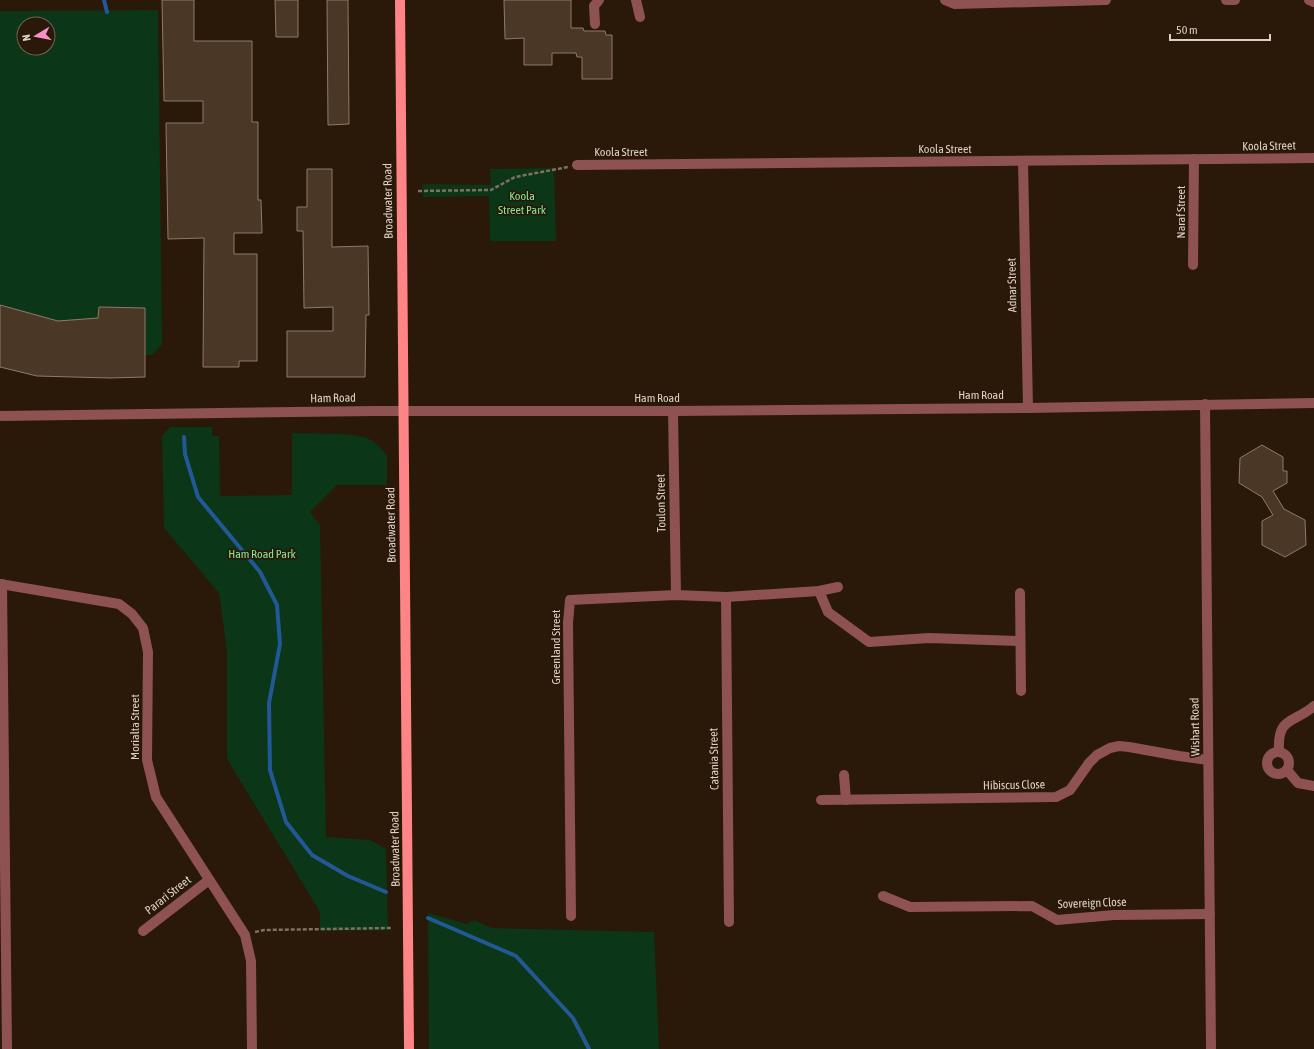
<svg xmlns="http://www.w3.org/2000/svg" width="1314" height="1049" font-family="'Asap Condensed',sans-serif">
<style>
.green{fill:#0b3718;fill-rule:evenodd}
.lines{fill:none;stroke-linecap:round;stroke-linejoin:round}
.stream{stroke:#225896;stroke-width:4}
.building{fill:#4b3725;stroke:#917a67}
.path{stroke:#807063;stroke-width:2.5;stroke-dasharray:4 2;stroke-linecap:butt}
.minor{stroke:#8d5251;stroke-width:10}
.major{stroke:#ff8485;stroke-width:10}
.labels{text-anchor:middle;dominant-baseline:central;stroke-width:3.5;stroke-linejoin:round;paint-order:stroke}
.street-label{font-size:12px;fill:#ddd0c6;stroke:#2a1808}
.park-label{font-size:12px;fill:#81e697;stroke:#2a1808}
</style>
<rect width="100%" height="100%" fill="#2a1808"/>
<!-- green -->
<g class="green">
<path d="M 158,10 L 162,344 L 152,355 L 0,358 L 0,11 ZM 24,24 L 48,24 L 48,48 L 24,48 Z"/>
<path d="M 554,168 L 556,241 L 490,241 L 489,196 L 423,197 L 422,184 L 491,185 L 490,169 Z"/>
<path d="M 170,427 L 212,427 L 212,436 L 219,436 L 220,496 L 292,495 L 292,433 C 311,434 350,432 366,438 C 375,441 382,448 387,456 L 387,485 L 337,485 L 310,512 L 320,525 L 326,837 L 370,840 L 386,849 L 388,930 L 320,931 L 320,912 L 227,759 L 227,651 L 219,593 L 164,528 L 162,436 Z"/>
<path d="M 428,913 L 467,924 L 474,920 L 492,928 L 654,932 L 659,1049 L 429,1049 Z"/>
</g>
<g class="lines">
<!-- stream -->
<g class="stream">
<path d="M 104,0 L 107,12"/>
<path d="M 184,437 L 185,454 L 198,497 L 260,572 L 277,605 L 280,644 L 269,703 L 270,770 L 286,822 L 312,855 L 348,876 L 386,892"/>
<path d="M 428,918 L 516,956 L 573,1018 L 589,1049"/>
</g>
</g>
<!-- building -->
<g class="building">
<path d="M 162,0 L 194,0 L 194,41 L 252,41 L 252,122 L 258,122 L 258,200 L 261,200 L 262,233 L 234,233 L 234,254 L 257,254 L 257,361 L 239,361 L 239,367 L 203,367 L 204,238 L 168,239 L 166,123 L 203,123 L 203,101 L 164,101 Z"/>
<path d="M 275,0 L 298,0 L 298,37 L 276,37 Z"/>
<path d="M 327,0 L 348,0 L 349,124 L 328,125 Z"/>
<path d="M 504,0 L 571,0 L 571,28 L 583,28 L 584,31 L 605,31 L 606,35 L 612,35 L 612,79 L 582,79 L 582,57 L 577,57 L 576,53 L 552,53 L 552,65 L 524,65 L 524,38 L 505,39 Z"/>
<path d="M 307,169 L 332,169 L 332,247 L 368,246 L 369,315 L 366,315 L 365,377 L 287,377 L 287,331 L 333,331 L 333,307 L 304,308 L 303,231 L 297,231 L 297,207 L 307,207 Z"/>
<path d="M 0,305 L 58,321 L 98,318 L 99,307 L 145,308 L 145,377 L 110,378 L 37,376 L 0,367 Z"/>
<path d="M 1262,445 L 1283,457 L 1283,471 L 1287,471 L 1287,483 L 1273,491 L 1284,509 L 1305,520 L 1306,545 L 1285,557 L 1262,545 L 1262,521 L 1273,515 L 1262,497 L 1239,483 L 1240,458 Z"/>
</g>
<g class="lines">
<!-- path -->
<g class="path">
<path d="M 418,191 L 491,190 L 515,177 L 568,167"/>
<path d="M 255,932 L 264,930 L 392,928"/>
</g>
<!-- minor -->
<g class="minor">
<path d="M 636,0 L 640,17"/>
<path d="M 945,0 L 955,4 L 1106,0"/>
<path d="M 1226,0 L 1235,0"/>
<path d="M 1309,0 L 1314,2"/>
<path d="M 595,24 L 594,6 L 599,0"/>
<path d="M 1023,161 L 1028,408"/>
<path d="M 577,165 L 1314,158"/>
<path d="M 1193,265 L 1194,159"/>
<path d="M 1205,404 L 1211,1049"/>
<path d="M 673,411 L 676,595"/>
<path d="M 0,416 L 374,411 L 673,411 L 1028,408 L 1314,403"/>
<path d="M 0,584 L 119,604 L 132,614 L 143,628 L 148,652 L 147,760 L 156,797 L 245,935 L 251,961 L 252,1049"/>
<path d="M 2,584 L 7,1049"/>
<path d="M 819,591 L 828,612 L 869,642 L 929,638 L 1020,641"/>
<path d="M 1020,593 L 1021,691"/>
<path d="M 726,597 L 729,922"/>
<circle cx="1278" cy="763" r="11"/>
<path d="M 1279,752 C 1277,716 1293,724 1314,706"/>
<path d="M 1287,770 L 1298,783 L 1314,786"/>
<path d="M 844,775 L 846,800"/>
<path d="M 821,800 L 1056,797 L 1070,790 L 1089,763 L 1097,755 L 1110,748 L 1119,746 L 1129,747 L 1179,756 L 1208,760"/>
<path d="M 883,896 L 910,907 L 1032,906 L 1057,920 L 1114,915 L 1210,914"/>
<path d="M 571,916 L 568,623 L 570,600 L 676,595 L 726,597 L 819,591 L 838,587"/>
<path d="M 143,931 L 209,880"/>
</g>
<!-- major -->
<path class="major" d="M 400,0 L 409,1049"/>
</g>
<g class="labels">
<!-- street labels -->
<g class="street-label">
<text transform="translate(1269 146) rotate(-1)">Koola Street</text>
<text x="945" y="149">Koola Street</text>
<text x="621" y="152">Koola Street</text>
<text transform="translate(388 201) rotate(-91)">Broadwater Road</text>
<text transform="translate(1181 212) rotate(-90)">Naraf Street</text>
<text transform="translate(1012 285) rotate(-91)">Adnar Street</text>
<text x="981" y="395">Ham Road</text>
<text transform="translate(333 398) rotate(-1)">Ham Road</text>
<text x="657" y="398">Ham Road</text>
<text transform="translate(661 503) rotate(-91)">Toulon Street</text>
<text transform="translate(391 525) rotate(-91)">Broadwater Road</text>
<text transform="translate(556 647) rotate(-90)">Greenland Street</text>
<text transform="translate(135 727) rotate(-90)">Morialta Street</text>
<text transform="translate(1195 727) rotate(-91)">Wishart Road</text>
<text transform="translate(714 759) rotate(-91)">Catania Street</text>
<text transform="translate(1014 785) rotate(-1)">Hibiscus Close</text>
<text transform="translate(395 849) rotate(-91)">Broadwater Road</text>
<text transform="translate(168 895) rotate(-38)">Parari Street</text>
<text transform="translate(1092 903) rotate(-2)">Sovereign Close</text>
</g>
<!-- park labels -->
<g class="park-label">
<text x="522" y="196">Koola<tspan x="522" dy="14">Street Park</tspan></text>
<text x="262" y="554">Ham Road Park</text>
</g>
</g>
<!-- north arrow -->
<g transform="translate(36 36) rotate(260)"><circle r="19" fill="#2a1808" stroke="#726254"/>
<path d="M0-3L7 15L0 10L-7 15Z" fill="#f98fc9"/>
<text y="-6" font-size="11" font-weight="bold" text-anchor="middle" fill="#ddd0c6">N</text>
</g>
<!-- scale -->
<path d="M1170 34v6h100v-6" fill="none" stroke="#ddd0c6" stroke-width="2"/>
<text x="1176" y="34" font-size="12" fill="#ddd0c6" stroke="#2a1808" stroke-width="3" paint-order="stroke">50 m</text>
</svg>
